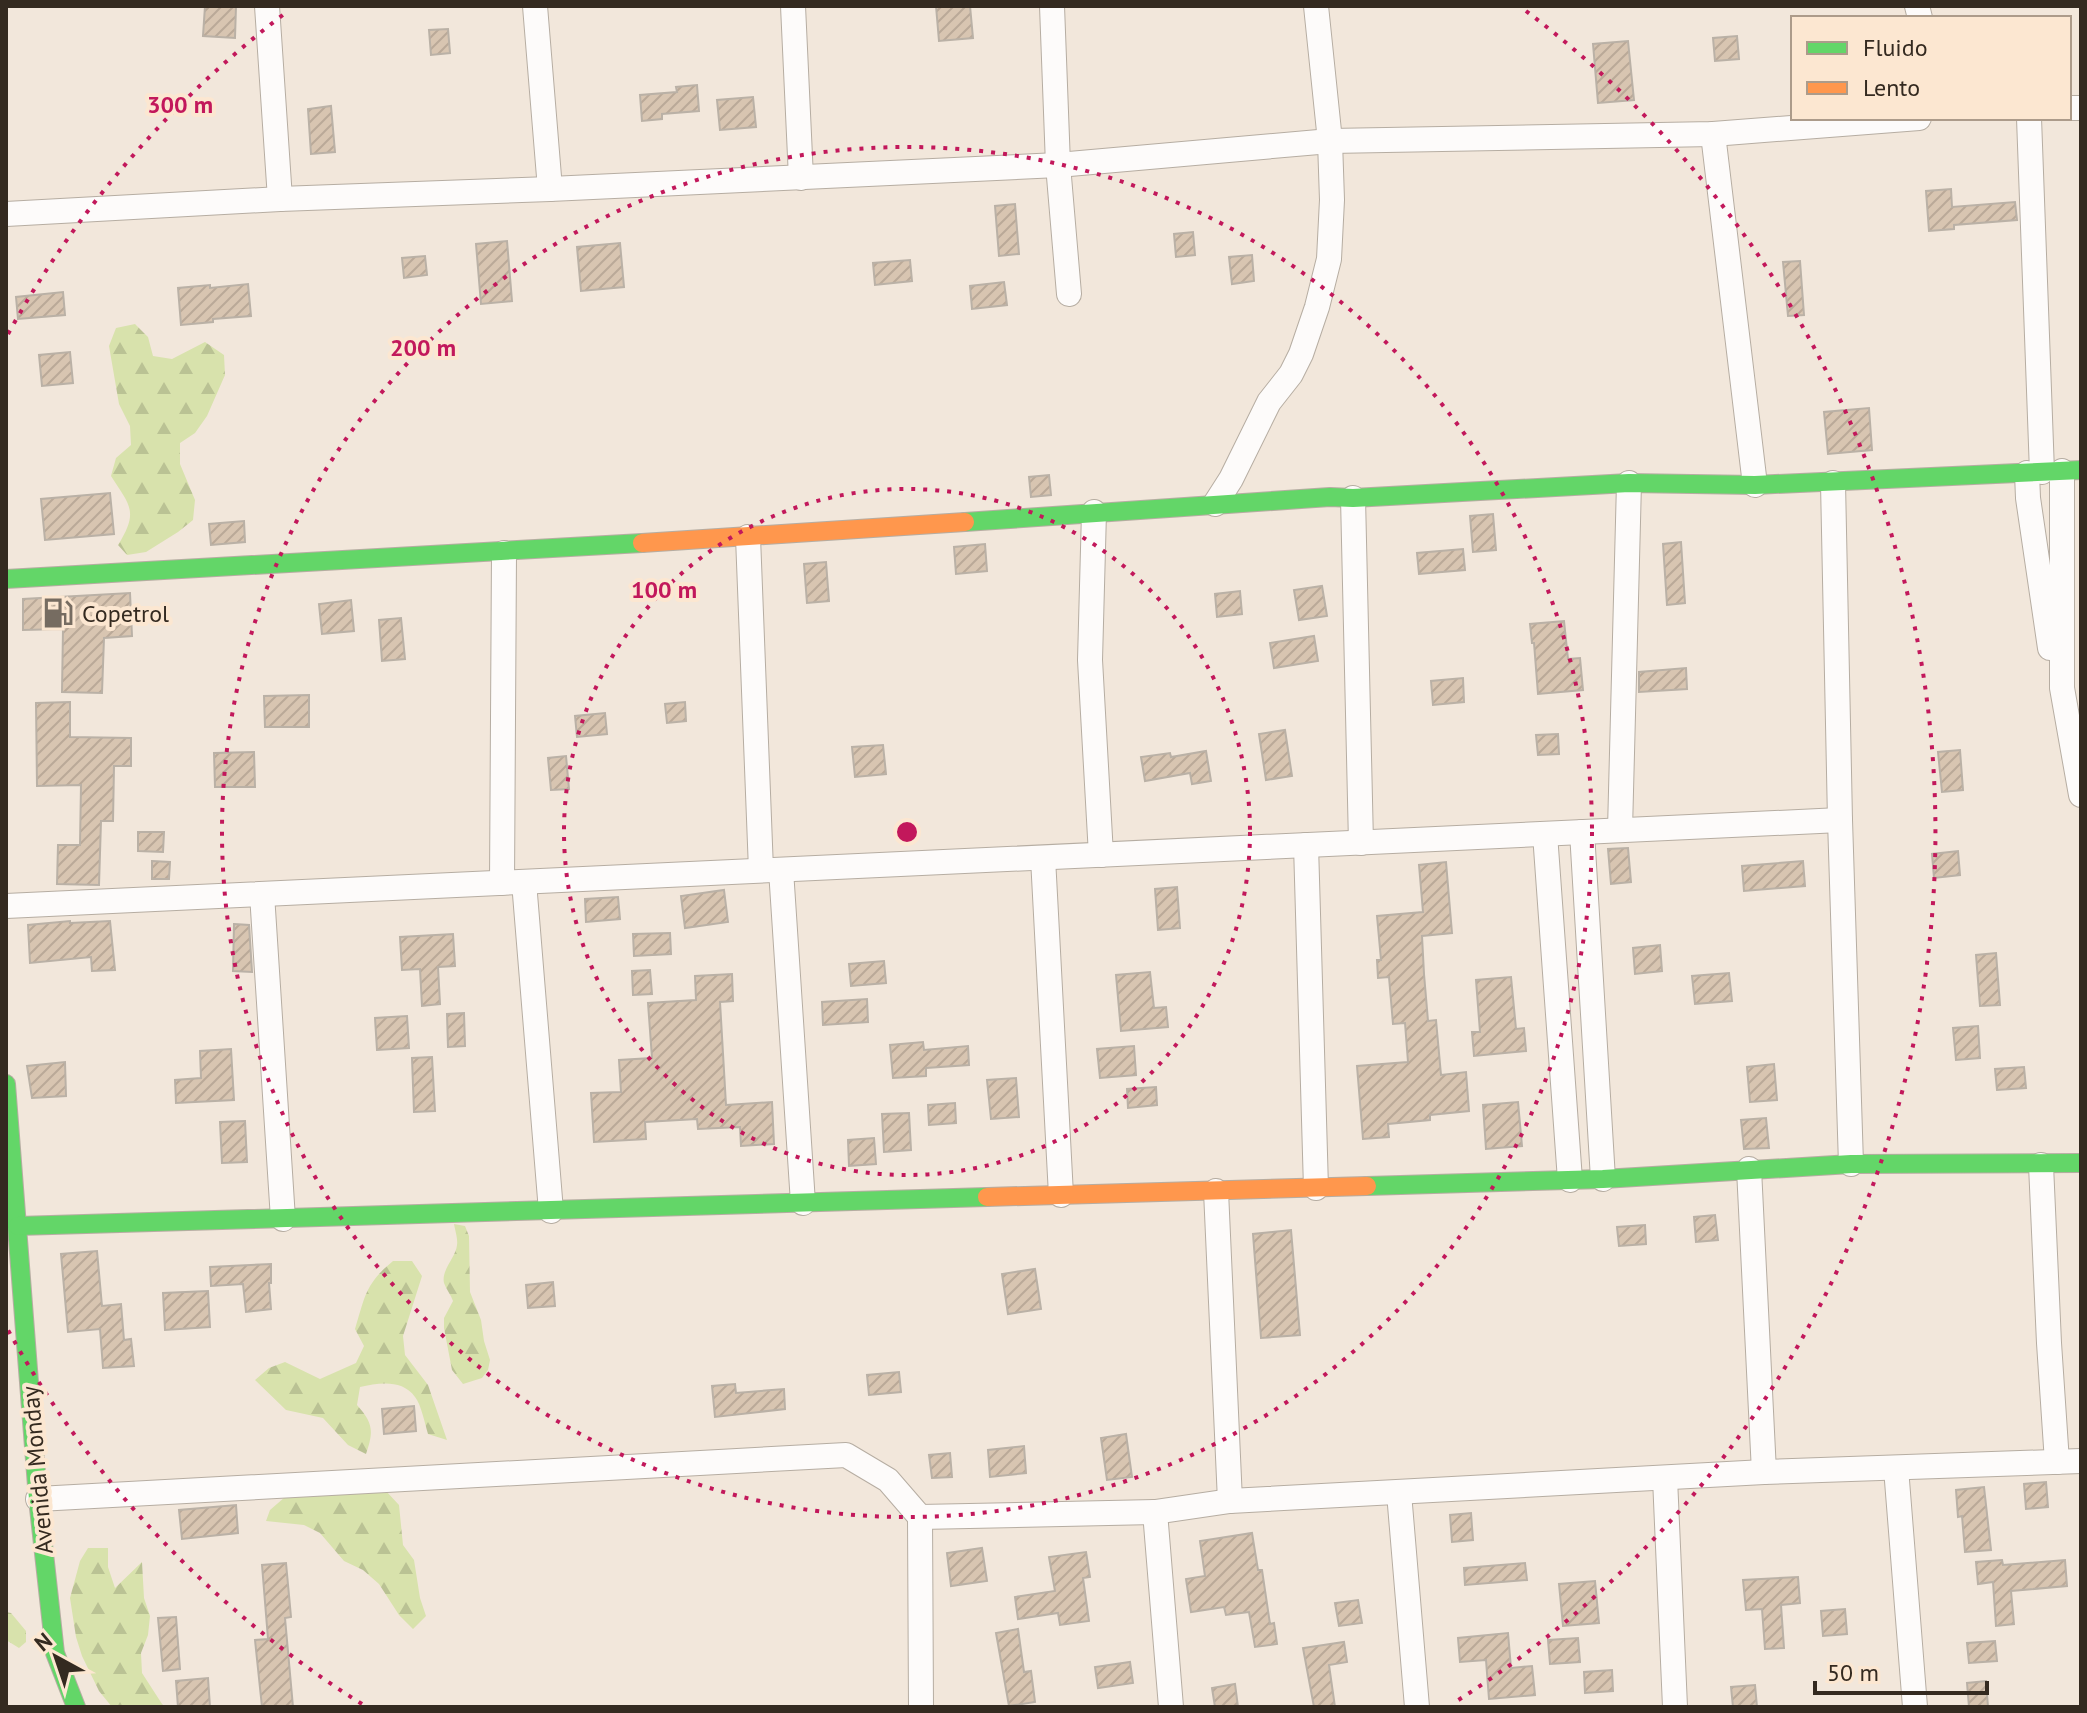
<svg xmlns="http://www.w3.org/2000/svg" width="2087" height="1713" font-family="'PT Sans',sans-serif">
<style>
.forest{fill:url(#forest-firs)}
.building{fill:url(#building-hatch);stroke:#bab1a6;stroke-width:2}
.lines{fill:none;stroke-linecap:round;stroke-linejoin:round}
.street-casing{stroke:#b6ada2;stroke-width:26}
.fast-casing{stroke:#b6ada2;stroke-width:20}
.slow-casing{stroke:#b6ada2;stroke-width:20}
.street{stroke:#fdfbfa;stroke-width:24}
.fast{stroke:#63d668;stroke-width:18}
.slow{stroke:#ff974d;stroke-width:18}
.ring{fill:none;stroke:#c2185b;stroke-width:4;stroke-dasharray:4 8}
.labels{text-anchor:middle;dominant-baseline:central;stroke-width:8;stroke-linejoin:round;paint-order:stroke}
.poi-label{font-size:24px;fill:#342a20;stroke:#fce7d1;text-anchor:start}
.street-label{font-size:24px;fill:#342a20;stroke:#fce7d1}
.centre{fill:#c2185b;stroke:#fce7d1;stroke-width:4}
.ring-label{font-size:24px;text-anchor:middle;font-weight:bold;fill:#c2185b;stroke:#fce7d1;stroke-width:8;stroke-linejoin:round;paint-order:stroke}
</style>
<defs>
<pattern id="forest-firs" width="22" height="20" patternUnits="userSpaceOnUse" patternTransform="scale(2)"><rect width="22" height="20" fill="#d8e2ac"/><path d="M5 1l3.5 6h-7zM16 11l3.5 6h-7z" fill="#bac294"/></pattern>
<pattern id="building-hatch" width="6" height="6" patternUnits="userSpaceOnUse" patternTransform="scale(2)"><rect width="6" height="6" fill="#d8c5b1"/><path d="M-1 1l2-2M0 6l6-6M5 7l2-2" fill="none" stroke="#baa998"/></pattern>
</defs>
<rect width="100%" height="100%" fill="#f2e7db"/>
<!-- forest -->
<g class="forest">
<path d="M 135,324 L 148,337 L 153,356 L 172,359 L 205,342 L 224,355 L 225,375 L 207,416 L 195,433 L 180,443 L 180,464 L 195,500 L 193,520 L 178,532 L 146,552 L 127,555 L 118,545 C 139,511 130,506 111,476 L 116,458 L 131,445 L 130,426 L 119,404 L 109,346 L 116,328 Z"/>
<path d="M 454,1224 L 465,1226 L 469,1236 L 470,1292 L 481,1320 L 484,1341 L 490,1360 L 488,1370 L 482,1378 L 463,1384 L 452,1370 L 444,1328 L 444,1318 L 453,1301 C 451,1295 446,1289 444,1283 C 441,1270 456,1257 457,1245 C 458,1239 455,1230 454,1224 Z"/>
<path d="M 393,1261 L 412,1261 L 422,1276 L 403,1336 L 405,1355 L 428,1385 L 447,1440 L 428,1434 C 425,1424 421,1404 415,1397 C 402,1379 379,1383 360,1387 L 357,1405 C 373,1423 374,1431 366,1454 L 348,1445 L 323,1418 L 286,1410 L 255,1380 L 269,1368 L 285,1362 L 320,1379 L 356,1363 L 364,1346 L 355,1329 C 365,1297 365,1284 393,1261 Z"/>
<path d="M 386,1491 L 399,1505 L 403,1545 L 414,1560 L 420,1598 L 426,1616 L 413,1629 L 399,1615 L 379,1584 L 363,1570 L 344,1561 L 320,1533 L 304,1525 L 266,1521 L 270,1510 L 285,1497 Z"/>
<path d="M 88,1548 L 108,1548 L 108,1567 L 115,1588 L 142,1562 L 144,1598 L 150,1616 L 148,1635 L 141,1653 L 142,1673 L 164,1707 L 112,1707 L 99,1691 L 82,1656 L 76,1637 L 70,1598 L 80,1561 Z"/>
<path d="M 6,1612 L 11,1613 L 26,1631 L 26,1642 L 19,1648 L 6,1640 Z"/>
</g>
<!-- building -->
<g class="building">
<path d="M 205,6 L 236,6 L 235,38 L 203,36 Z"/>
<path d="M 936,6 L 970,6 L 973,38 L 939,41 Z"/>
<path d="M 448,29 L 450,53 L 431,55 L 429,30 Z"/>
<path d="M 1737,36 L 1739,59 L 1715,61 L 1713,38 Z"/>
<path d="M 1628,41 L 1634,100 L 1598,103 L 1593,44 Z"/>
<path d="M 697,85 L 699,111 L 662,114 L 662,119 L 642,121 L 640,95 L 677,92 L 676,87 Z"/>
<path d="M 753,97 L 756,127 L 720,130 L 717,100 Z"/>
<path d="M 331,106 L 335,152 L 311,154 L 308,109 Z"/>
<path d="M 1951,189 L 1952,207 L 2015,202 L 2017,220 L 1954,225 L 1954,229 L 1929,231 L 1926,191 Z"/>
<path d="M 1015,204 L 1019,254 L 999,256 L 995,206 Z"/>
<path d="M 1193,232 L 1195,255 L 1176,257 L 1174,234 Z"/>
<path d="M 507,241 L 512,301 L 481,304 L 476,244 Z"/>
<path d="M 620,243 L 624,287 L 581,291 L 577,247 Z"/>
<path d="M 1252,255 L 1254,281 L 1232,284 L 1229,257 Z"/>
<path d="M 425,256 L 427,275 L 404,278 L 402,258 Z"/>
<path d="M 910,260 L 912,281 L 875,285 L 873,263 Z"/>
<path d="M 1800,261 L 1804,315 L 1788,316 L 1783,262 Z"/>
<path d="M 1004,282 L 1007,305 L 972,309 L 970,286 Z"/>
<path d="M 248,284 L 251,316 L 213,319 L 213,322 L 181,325 L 178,288 L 210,285 L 210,288 Z"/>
<path d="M 63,292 L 65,315 L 18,319 L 16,297 Z"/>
<path d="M 70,352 L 73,383 L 42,386 L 39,355 Z"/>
<path d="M 1869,408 L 1872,450 L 1828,454 L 1824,412 Z"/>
<path d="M 1049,475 L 1051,495 L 1031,497 L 1029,477 Z"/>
<path d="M 110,493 L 114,534 L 45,540 L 41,499 Z"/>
<path d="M 1493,514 L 1496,550 L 1473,552 L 1470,516 Z"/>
<path d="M 244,521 L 245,542 L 211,545 L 209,524 Z"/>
<path d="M 1681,542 L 1685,603 L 1667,605 L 1663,544 Z"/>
<path d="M 985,544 L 987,571 L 956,574 L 954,547 Z"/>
<path d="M 1463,549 L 1465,570 L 1419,574 L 1417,553 Z"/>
<path d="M 826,562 L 829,601 L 807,603 L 804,564 Z"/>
<path d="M 1322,586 L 1327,616 L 1299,620 L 1294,590 Z"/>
<path d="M 1240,591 L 1242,614 L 1217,617 L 1215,594 Z"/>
<path d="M 130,593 L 132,636 L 104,638 L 102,693 L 62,692 L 63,629 L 23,630 L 23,599 Z"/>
<path d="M 351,600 L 354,631 L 322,634 L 319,604 Z"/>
<path d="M 401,618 L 405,659 L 382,661 L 379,620 Z"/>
<path d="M 1564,621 L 1568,659 L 1580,658 L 1583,690 L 1538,694 L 1534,643 L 1532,643 L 1530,624 Z"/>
<path d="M 1314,636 L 1318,661 L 1274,668 L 1270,643 Z"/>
<path d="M 1686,668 L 1687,689 L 1639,692 L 1639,672 Z"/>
<path d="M 1463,678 L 1464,702 L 1433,705 L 1431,681 Z"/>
<path d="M 309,695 L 309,727 L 265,727 L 264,696 Z"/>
<path d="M 70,702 L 70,737 L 131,738 L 131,766 L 114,766 L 113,821 L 101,821 L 99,885 L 57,884 L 58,845 L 80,845 L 81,785 L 37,786 L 36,703 Z"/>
<path d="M 685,702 L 686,721 L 667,723 L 665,704 Z"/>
<path d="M 605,713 L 607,734 L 577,737 L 575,716 Z"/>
<path d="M 1285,730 L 1292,776 L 1266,780 L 1259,734 Z"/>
<path d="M 1558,734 L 1559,754 L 1538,755 L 1536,735 Z"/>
<path d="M 883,745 L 886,774 L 855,777 L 852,747 Z"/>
<path d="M 1960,750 L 1963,790 L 1942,792 L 1938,752 Z"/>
<path d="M 1206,751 L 1211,781 L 1192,784 L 1190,773 L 1145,781 L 1141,757 L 1170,753 L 1171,757 Z"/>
<path d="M 254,752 L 255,787 L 215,787 L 214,753 Z"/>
<path d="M 566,756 L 569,789 L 551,790 L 548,758 Z"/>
<path d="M 138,832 L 164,832 L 163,852 L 138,851 Z"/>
<path d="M 1628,848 L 1631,882 L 1611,884 L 1608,849 Z"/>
<path d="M 1958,851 L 1960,875 L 1934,878 L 1932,854 Z"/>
<path d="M 152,861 L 170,862 L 169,879 L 152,879 Z"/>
<path d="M 1803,861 L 1805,886 L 1744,891 L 1742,866 Z"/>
<path d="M 1446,862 L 1452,933 L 1422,936 L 1424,974 L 1428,1021 L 1436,1020 L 1441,1075 L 1466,1072 L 1469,1111 L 1430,1115 L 1430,1120 L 1388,1124 L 1389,1137 L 1363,1139 L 1357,1066 L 1408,1062 L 1405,1023 L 1393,1024 L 1389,977 L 1378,978 L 1377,960 L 1381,960 L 1377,916 L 1423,912 L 1419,865 Z"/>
<path d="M 1177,887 L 1180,928 L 1158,930 L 1155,889 Z"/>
<path d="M 724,890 L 728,922 L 685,928 L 681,896 Z"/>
<path d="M 618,897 L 620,919 L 586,922 L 585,899 Z"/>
<path d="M 70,921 L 70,923 L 110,921 L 115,970 L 92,971 L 91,957 L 30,963 L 28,925 Z"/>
<path d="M 234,924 L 249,925 L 252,972 L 233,971 Z"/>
<path d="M 670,933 L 671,954 L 634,956 L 633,934 Z"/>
<path d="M 453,934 L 455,966 L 438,967 L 440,1004 L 422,1006 L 420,969 L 402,970 L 400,937 Z"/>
<path d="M 1660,945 L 1662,971 L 1635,974 L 1633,948 Z"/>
<path d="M 1996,953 L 2000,1005 L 1980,1006 L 1976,955 Z"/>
<path d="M 884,961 L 886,983 L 851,986 L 849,964 Z"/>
<path d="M 650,970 L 652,994 L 633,995 L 632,971 Z"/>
<path d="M 1150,972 L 1154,1008 L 1166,1007 L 1168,1027 L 1121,1031 L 1116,975 Z"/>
<path d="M 1729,973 L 1732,1001 L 1695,1004 L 1692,976 Z"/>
<path d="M 732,974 L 733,1001 L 720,1002 L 726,1105 L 772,1102 L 774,1144 L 741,1146 L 740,1127 L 698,1129 L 697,1119 L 645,1122 L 646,1139 L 594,1142 L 591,1093 L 621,1092 L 619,1060 L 652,1058 L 648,1003 L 696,1000 L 695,976 Z"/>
<path d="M 1511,977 L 1516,1029 L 1524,1028 L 1526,1051 L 1474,1056 L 1472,1032 L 1480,1032 L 1476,980 Z"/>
<path d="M 867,999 L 868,1022 L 823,1025 L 822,1002 Z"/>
<path d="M 464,1013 L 465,1046 L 448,1047 L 447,1014 Z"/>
<path d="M 407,1016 L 409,1048 L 377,1050 L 375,1018 Z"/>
<path d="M 1978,1026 L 1980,1058 L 1956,1060 L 1953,1028 Z"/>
<path d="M 923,1042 L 924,1050 L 968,1046 L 969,1065 L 926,1068 L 926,1076 L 893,1078 L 890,1045 Z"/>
<path d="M 1134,1046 L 1136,1075 L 1100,1078 L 1097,1049 Z"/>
<path d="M 231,1049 L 234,1100 L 176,1103 L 175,1080 L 201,1078 L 200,1051 Z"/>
<path d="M 432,1057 L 435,1111 L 414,1112 L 412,1058 Z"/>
<path d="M 65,1062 L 66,1096 L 32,1098 L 27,1066 Z"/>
<path d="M 1774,1064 L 1777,1100 L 1750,1102 L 1747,1067 Z"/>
<path d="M 2024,1067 L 2026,1088 L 1997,1090 L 1995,1069 Z"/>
<path d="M 1016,1078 L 1019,1117 L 991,1119 L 987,1080 Z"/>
<path d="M 1156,1087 L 1157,1105 L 1128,1108 L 1127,1089 Z"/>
<path d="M 1518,1102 L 1522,1146 L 1486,1149 L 1483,1105 Z"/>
<path d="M 955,1103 L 956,1123 L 929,1125 L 928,1105 Z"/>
<path d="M 909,1113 L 911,1150 L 884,1152 L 882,1114 Z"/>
<path d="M 1766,1118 L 1769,1148 L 1744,1149 L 1741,1120 Z"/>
<path d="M 245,1121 L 247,1162 L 222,1163 L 220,1122 Z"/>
<path d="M 874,1138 L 876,1164 L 849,1166 L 848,1140 Z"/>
<path d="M 1715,1215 L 1718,1240 L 1696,1242 L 1694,1217 Z"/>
<path d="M 1645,1225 L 1646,1244 L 1619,1246 L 1617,1227 Z"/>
<path d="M 1291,1230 L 1300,1335 L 1261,1338 L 1253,1234 Z"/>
<path d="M 97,1251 L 102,1306 L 121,1304 L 124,1340 L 131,1339 L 134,1366 L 103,1368 L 100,1329 L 68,1332 L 61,1254 Z"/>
<path d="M 271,1264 L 271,1283 L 269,1283 L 271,1309 L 246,1312 L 243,1284 L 211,1286 L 210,1267 Z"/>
<path d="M 1035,1269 L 1041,1309 L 1008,1314 L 1002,1274 Z"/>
<path d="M 553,1282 L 555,1306 L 528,1308 L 526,1285 Z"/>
<path d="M 208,1291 L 210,1327 L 165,1330 L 163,1293 Z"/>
<path d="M 899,1372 L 901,1392 L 869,1395 L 867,1375 Z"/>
<path d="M 735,1384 L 736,1393 L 784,1389 L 785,1409 L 715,1417 L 712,1386 Z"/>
<path d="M 414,1406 L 416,1431 L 384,1434 L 382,1409 Z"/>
<path d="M 1126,1434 L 1132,1477 L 1107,1480 L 1101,1438 Z"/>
<path d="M 1024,1446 L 1026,1473 L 990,1477 L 988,1450 Z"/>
<path d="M 950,1453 L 952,1477 L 932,1478 L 929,1455 Z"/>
<path d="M 2046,1482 L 2048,1507 L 2026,1509 L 2024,1484 Z"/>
<path d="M 1984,1487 L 1991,1550 L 1965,1552 L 1962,1516 L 1958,1517 L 1956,1490 Z"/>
<path d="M 236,1505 L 238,1533 L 182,1539 L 179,1510 Z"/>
<path d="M 1471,1513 L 1473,1540 L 1452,1542 L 1450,1515 Z"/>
<path d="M 1252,1533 L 1258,1570 L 1262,1570 L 1270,1624 L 1274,1623 L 1277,1644 L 1255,1647 L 1249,1612 L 1226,1615 L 1224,1607 L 1191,1612 L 1186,1579 L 1205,1576 L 1200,1541 Z"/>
<path d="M 982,1548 L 987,1581 L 951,1586 L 947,1553 Z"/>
<path d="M 1086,1552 L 1090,1577 L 1083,1578 L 1089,1621 L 1060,1625 L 1058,1613 L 1018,1619 L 1015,1597 L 1055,1591 L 1049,1557 Z"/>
<path d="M 2002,1560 L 2003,1565 L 2065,1560 L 2067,1586 L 2011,1591 L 2014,1624 L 1996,1626 L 1993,1582 L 1978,1584 L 1976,1562 Z"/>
<path d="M 286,1563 L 291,1617 L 285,1618 L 293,1707 L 262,1707 L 255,1640 L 268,1639 L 262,1565 Z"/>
<path d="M 1525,1563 L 1527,1580 L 1465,1585 L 1464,1568 Z"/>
<path d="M 1798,1577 L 1800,1603 L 1781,1605 L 1784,1648 L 1765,1649 L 1762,1609 L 1746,1610 L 1743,1580 Z"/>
<path d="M 1595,1581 L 1599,1623 L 1563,1626 L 1559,1584 Z"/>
<path d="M 1358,1600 L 1362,1623 L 1339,1626 L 1335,1603 Z"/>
<path d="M 1845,1609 L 1847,1634 L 1823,1636 L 1821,1611 Z"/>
<path d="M 176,1617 L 180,1669 L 163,1671 L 158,1618 Z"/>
<path d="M 1018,1629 L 1024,1672 L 1031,1671 L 1035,1702 L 1009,1706 L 996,1633 Z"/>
<path d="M 1508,1633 L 1511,1668 L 1532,1666 L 1535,1695 L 1489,1699 L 1486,1660 L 1460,1662 L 1458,1638 Z"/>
<path d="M 1578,1638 L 1580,1662 L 1550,1664 L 1548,1640 Z"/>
<path d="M 1995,1641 L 1997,1661 L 1969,1663 L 1967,1643 Z"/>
<path d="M 1344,1642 L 1347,1662 L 1329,1665 L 1335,1707 L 1314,1707 L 1303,1648 Z"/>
<path d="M 1130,1662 L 1133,1683 L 1098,1688 L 1095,1667 Z"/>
<path d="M 1612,1670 L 1613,1691 L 1585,1693 L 1584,1672 Z"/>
<path d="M 208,1678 L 210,1707 L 178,1707 L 176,1681 Z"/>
<path d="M 1986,1681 L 1988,1707 L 1969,1707 L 1967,1683 Z"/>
<path d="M 1235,1684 L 1238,1707 L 1215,1707 L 1212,1688 Z"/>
<path d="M 1755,1685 L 1757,1707 L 1733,1707 L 1731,1687 Z"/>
</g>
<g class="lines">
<!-- street casing -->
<g class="street-casing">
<g id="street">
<path d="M 267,6 L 280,199"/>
<path d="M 535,6 L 550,189"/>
<path d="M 793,6 L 801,178"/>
<path d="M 1052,6 L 1058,165 L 1069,294"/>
<path d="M 1917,6 L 1920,18"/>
<path d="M 2069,108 L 2081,108"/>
<path d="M 2029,118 L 2042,472"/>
<path d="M 1713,134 L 1755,485"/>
<path d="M 6,214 L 280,199 L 550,189 L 1058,165 L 1330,141 L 1713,134 L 1919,118"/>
<path d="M 2062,471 L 2062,688 L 2081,795"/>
<path d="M 2027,473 L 2028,498 L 2050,648"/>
<path d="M 1833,483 L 1840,820 L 1851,1164"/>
<path d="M 1353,498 L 1361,843"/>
<path d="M 1215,504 L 1231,479 L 1269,402 L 1291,374 L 1301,354 L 1317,307 L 1329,259 L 1332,200 L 1330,141 L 1316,6"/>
<path d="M 1094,512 L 1090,660 L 1101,855"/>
<path d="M 748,537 L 761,870"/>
<path d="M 1620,830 L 1629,483"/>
<path d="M 1582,832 L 1603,1179"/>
<path d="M 1545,834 L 1570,1180"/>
<path d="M 1306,845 L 1316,1188"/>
<path d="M 1043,858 L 1061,1195"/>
<path d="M 781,870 L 803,1203"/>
<path d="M 524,882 L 551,1211"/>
<path d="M 502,883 L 504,553"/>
<path d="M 262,894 L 283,1219"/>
<path d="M 6,906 L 1840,820"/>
<path d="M 2041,1165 L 2049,1343 L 2057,1462"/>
<path d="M 1749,1169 L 1764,1472"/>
<path d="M 1216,1191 L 1230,1501"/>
<path d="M 1896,1468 L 1915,1707"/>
<path d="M 1665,1478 L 1675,1707"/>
<path d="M 1399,1493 L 1417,1707"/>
<path d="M 38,1499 L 846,1455 L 888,1480 L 920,1517 L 921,1707"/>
<path d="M 1155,1512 L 1171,1707"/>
<path d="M 920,1517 L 1155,1512 L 1230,1501 L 1764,1472 L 2081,1461"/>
</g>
</g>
<!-- fast casing -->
<g class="fast-casing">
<g id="fast">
<path d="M 965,522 L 1330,497 L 1353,498 L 1629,483 L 1755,485 L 2081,470"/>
<path d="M 6,579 L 642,543"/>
<path d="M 6,1084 L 38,1499 L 55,1653 L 76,1707"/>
<path d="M 1367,1186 L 1603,1179 L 1851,1164 L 2081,1163"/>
<path d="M 18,1226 L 987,1197"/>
</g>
</g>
<!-- slow casing -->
<g class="slow-casing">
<g id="slow">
<path d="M 642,543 L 965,522"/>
<path d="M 987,1197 L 1367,1186"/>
</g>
</g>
<!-- street -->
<use href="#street" class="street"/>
<!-- fast -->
<use href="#fast" class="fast"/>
<!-- slow -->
<use href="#slow" class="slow"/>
</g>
<!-- distance rings -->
<g class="ring">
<circle cx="907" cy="832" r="343"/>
<circle cx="907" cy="832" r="685"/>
<path d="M362 1704A1028 1028 0 0 1 8 1330M8 334A1028 1028 0 0 1 288 11M1526 11A1028 1028 0 0 1 1452 1704"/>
</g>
<!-- icons -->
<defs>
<g id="fuel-bare" transform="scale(2.4)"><path d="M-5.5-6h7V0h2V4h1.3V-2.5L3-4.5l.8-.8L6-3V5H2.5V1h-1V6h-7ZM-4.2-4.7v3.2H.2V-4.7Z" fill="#766c61" stroke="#fce7d1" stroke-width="2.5" paint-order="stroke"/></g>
</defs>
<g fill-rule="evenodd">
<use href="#fuel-bare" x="58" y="613"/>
</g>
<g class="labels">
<!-- poi labels -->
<g class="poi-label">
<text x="82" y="613">Copetrol</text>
</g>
<!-- street labels -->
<g class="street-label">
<text transform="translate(37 1470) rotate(-95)">Avenida Monday</text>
</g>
</g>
<circle cx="907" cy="832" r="12" class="centre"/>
<g class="ring-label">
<text x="180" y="113">300 m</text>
<text x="423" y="356">200 m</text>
<text x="664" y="598">100 m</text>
</g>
<!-- border -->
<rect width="2087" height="1713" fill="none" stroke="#342a20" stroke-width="16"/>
<!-- legend -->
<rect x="1791" y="16" width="280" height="104" fill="#fce7d1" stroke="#ac9b8a" stroke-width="2"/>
<rect x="1807" y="42" width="40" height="12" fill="#63d668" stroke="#ac9b8a" stroke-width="2"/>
<text x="1863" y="56" font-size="24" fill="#342a20">Fluido</text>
<rect x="1807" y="82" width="40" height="12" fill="#ff974d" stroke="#ac9b8a" stroke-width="2"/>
<text x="1863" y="96" font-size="24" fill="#342a20">Lento</text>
<!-- north arrow -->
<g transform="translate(56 1657) rotate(320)" stroke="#fce7d1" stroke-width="6" paint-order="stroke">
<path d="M0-6L14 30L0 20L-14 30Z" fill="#342a20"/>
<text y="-12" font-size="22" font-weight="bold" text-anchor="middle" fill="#342a20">N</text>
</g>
<!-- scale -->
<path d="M1815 1681v12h172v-12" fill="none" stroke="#342a20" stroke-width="4"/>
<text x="1827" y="1681" font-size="24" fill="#342a20" stroke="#fce7d1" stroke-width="6" paint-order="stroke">50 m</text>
</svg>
